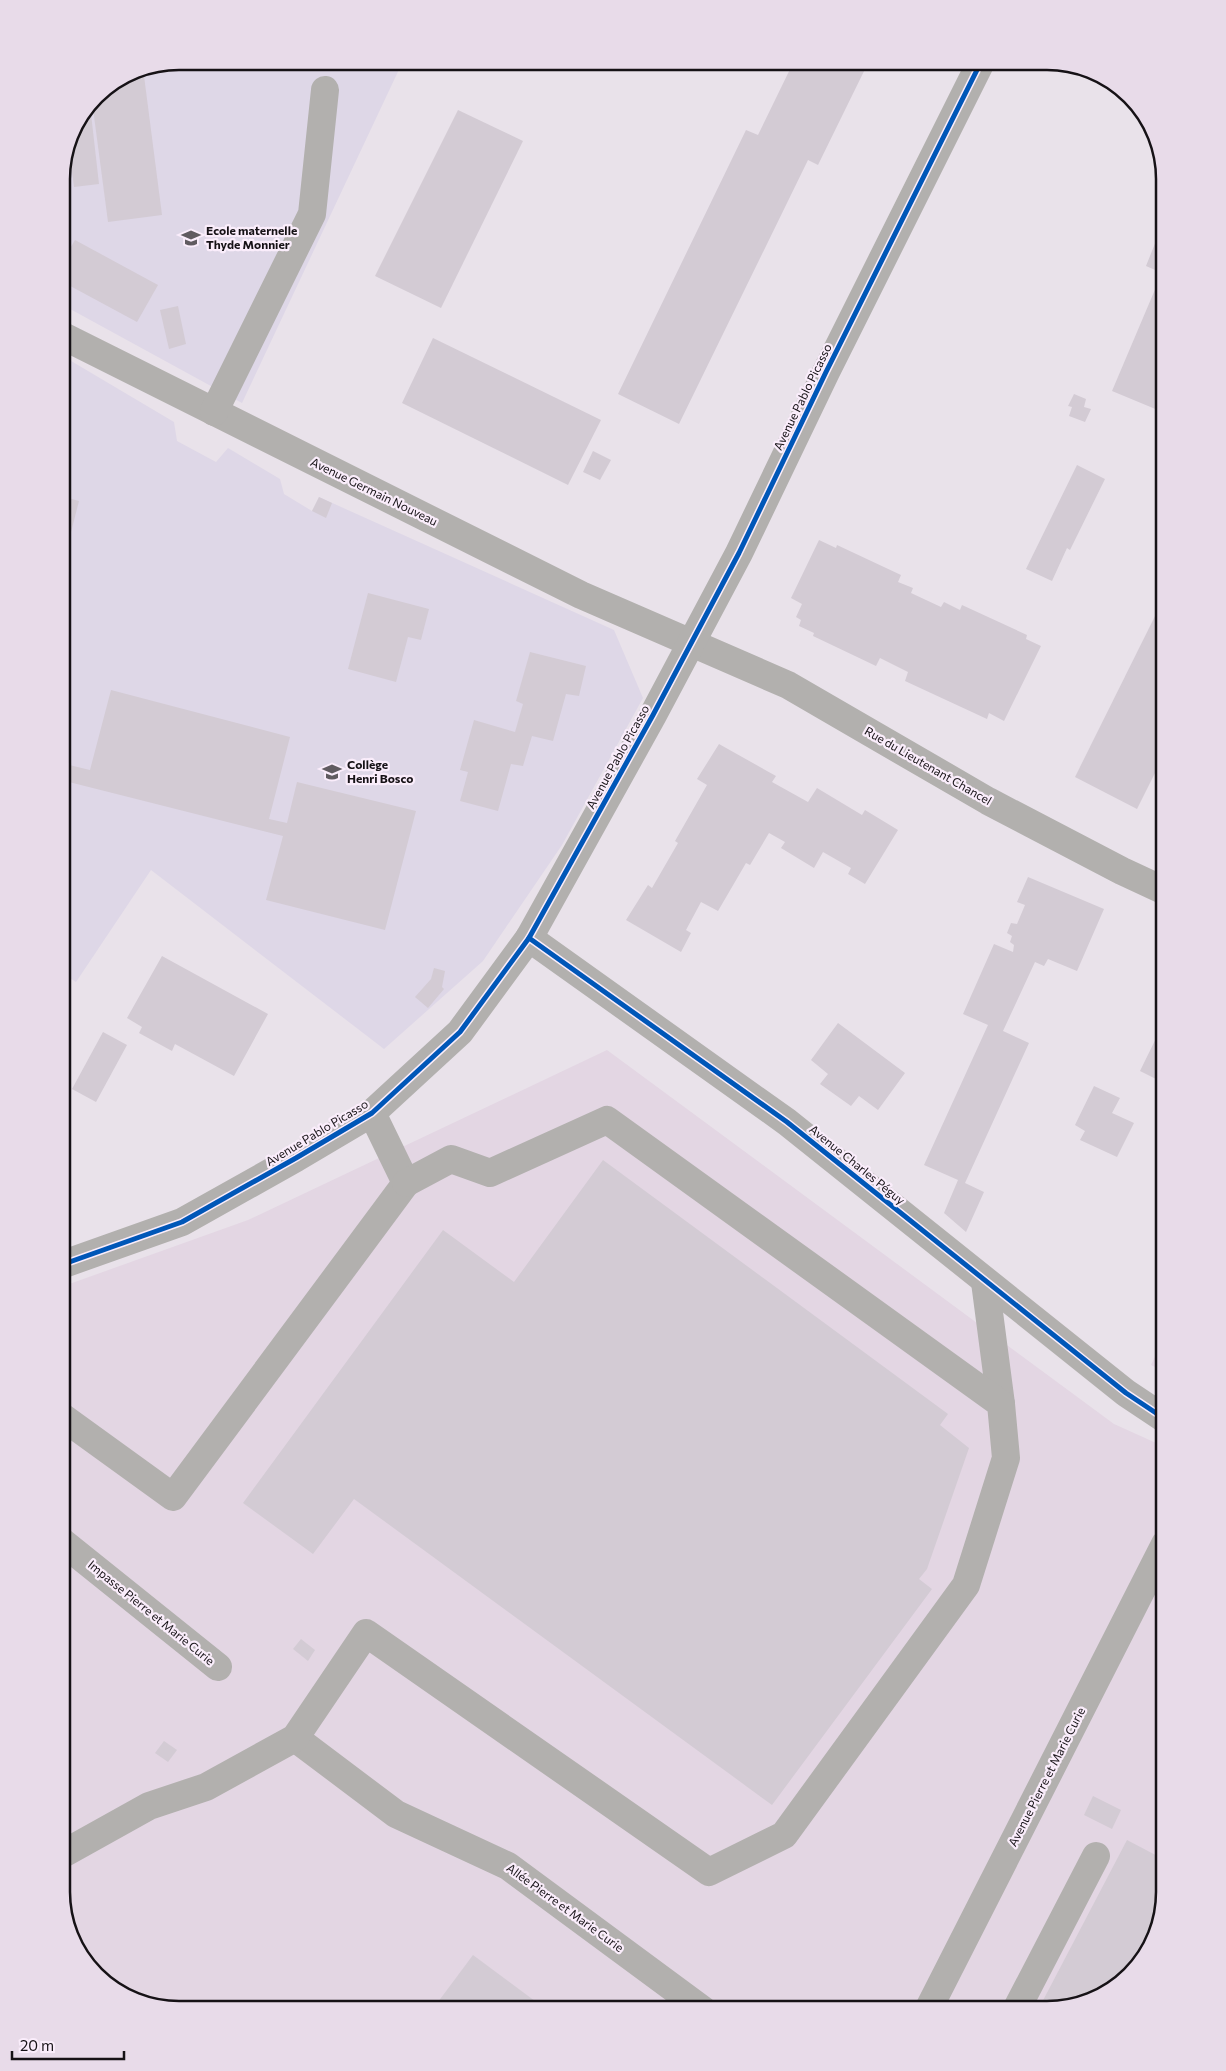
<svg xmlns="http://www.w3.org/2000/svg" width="1226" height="2071" viewBox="0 0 1226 2071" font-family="Commissioner,sans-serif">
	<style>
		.industrial { fill: #e3d6e3 }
		.education { fill: #ded7e7 }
		.building { fill: #d3cbd4 }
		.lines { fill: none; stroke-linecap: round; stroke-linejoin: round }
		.minor { stroke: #b2b0ae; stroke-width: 28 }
		.cycleway-casing { stroke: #faedfb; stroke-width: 8 }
		.cycleway { stroke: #0057b8; stroke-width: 5 }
		.labels { text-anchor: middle; stroke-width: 4.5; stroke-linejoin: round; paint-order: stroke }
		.poi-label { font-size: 12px; font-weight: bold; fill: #161216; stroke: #faedfb; text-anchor: start }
		.street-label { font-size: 12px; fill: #161216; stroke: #faedfb }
		.rim { fill: none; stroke: #161216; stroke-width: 2.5 }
	</style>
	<rect width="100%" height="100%" fill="#e9e2ea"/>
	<!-- industrial -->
	<g class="industrial">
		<polygon points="607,1050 1114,1424 1165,1447 1165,1893 1145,1957 1099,1998 1047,2010 171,2010 114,1990 73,1944 61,1892 61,1287 248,1220"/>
		<polygon points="1165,1335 1165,1372 1151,1365"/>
	</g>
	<!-- education -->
	<g class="education">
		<polygon points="179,61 403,61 242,403 61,304 61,171 70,133 96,95 134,70"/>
		<polygon points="61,355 174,422 177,441 216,462 228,448 280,479 284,494 312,511 319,497 614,630 643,698 562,845 483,961 384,1049 151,870 76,982 61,972"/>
	</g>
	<!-- building -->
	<g class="building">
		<polygon points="202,61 243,61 243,63 203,70"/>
		<polygon points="794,61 869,61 818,165 808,160 679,424 618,394 746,130 758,135"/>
		<polygon points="143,68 162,215 108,222 92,101 96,95 134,70"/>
		<polygon points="90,105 99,184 74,187 68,142 70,133"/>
		<polygon points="458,110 523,141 441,308 375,276"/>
		<polygon points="1158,236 1165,239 1165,413 1112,391 1162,273 1146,266"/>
		<polygon points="75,240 158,285 137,322 61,281 61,264"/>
		<polygon points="178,306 186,344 169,349 160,310"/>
		<polygon points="433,338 601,420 568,485 402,403"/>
		<polygon points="1074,394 1086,399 1084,407 1091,409 1085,422 1069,416 1072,407 1068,406"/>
		<polygon points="593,451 611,460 600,480 583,472"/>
		<polygon points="1077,465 1105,479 1070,550 1067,548 1052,581 1026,569"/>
		<polygon points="61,496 79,501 62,567 61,567"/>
		<polygon points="319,497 332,503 326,518 312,511"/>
		<polygon points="819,540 836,548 837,545 901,575 898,582 913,588 911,593 941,607 944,602 960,610 962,605 1027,635 1026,639 1041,646 1004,721 989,713 987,719 905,681 908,672 880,658 876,666 813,636 814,633 799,626 801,620 796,617 802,604 791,598"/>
		<polygon points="368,593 429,609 421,640 408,637 396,682 348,669"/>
		<polygon points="1165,596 1165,753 1137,809 1075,777"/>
		<polygon points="530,652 586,666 579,696 566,694 553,741 532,736 523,766 511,764 498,811 460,801 468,772 460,770 474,720 515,732 523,704 516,701"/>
		<polygon points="111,690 290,737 269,819 287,823 297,782 416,811 385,930 266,900 283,836 61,780 61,763 90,770"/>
		<polygon points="719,744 776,776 772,782 808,802 817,788 862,815 865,810 898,830 865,884 848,874 851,868 823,852 814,868 781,848 785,842 769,833 750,865 746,863 718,911 701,902 686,930 691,933 681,952 626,920 648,885 652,888 678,843 675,841 707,785 697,779"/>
		<polygon points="1028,877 1104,909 1077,971 1048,959 1044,966 1035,962 1003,1031 1029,1043 965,1183 984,1192 966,1232 944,1213 958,1180 924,1165 988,1025 963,1014 994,944 1013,952 1014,945 1010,942 1012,936 1007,933 1011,923 1017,924 1025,905 1017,902"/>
		<polygon points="162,956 268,1014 234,1076 175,1044 172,1051 139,1033 142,1027 127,1018"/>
		<polygon points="434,968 445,971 442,987 444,989 428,1008 415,997 431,979"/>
		<polygon points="1165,1020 1165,1096 1156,1092 1162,1082 1140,1071"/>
		<polygon points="838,1023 905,1073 878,1110 859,1096 851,1106 820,1084 828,1074 811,1060"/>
		<polygon points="103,1032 127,1045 96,1102 72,1089"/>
		<polygon points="1094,1086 1120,1098 1112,1113 1134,1123 1117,1157 1080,1140 1085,1131 1075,1125"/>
		<polygon points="603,1160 948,1414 940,1425 969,1448 927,1569 919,1579 932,1589 772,1805 354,1499 313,1554 243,1503 443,1230 514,1282"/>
		<polygon points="301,1639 315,1650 308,1661 293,1649"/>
		<polygon points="164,1741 177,1750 168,1762 155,1753"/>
		<polygon points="1093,1796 1121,1810 1112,1829 1084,1815"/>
		<polygon points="1127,1840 1165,1860 1165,1893 1145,1957 1099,1998 1047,2010 1038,2010"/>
		<polygon points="473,1955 547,2010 432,2010"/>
	</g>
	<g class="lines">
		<!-- minor -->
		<g class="minor">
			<polyline points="61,335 581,595 788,685 988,801 1122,871 1165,891"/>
			<polyline points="214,412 312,214 325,90"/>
			<polyline points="529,938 787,1122 1126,1393 1165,1419"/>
			<polyline points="61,1265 182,1222 296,1158 372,1113 460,1032 529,938 653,715 739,553 826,372 981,62"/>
			<polyline points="985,1282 1001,1404"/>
			<polyline points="61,1416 173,1497 406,1183 372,1113"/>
			<polyline points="61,1541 218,1667"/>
			<polyline points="295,1738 396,1814 508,1866 703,2010"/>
			<polyline points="61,1855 149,1806 206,1787 295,1738 366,1633 709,1872 784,1835 966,1585 1006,1458 1001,1404 607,1120 490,1173 451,1159 406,1183"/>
			<polyline points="928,2010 1165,1544"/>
			<polyline points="1016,2010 1096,1856"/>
		</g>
		<!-- cycleway casing -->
		<g class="cycleway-casing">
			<g id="cycleway">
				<polyline points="529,938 787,1122 1126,1393 1165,1419"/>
				<polyline points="61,1265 182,1222 296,1158 372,1113 460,1032 529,938 653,715 739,553 826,372 981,62"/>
			</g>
		</g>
		<!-- cycleway -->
		<use href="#cycleway" class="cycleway"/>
	</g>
	<!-- icons -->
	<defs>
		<g id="school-bare" transform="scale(1.5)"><path d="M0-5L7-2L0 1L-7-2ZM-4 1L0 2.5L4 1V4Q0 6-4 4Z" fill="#605b60" stroke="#faedfb" stroke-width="2.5" paint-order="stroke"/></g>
	</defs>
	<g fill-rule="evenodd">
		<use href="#school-bare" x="191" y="238"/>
		<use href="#school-bare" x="332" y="772"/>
	</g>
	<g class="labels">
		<!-- poi labels -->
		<g class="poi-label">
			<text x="206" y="235">Ecole maternelle<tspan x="206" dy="14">Thyde Monnier</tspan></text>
			<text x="347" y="769">Collège<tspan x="347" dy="14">Henri Bosco</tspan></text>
		</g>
		<!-- street labels -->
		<g class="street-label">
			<text transform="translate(803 397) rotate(-64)" y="4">Avenue Pablo Picasso</text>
			<text transform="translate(374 492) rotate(26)" y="4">Avenue Germain Nouveau</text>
			<text transform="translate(618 757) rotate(-61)" y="4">Avenue Pablo Picasso</text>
			<text transform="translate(928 766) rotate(30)" y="4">Rue du Lieutenant Chancel</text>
			<text transform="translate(317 1133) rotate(-31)" y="4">Avenue Pablo Picasso</text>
			<text transform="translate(857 1165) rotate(39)" y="4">Avenue Charles Péguy</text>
			<text transform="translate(151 1613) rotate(39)" y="4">Impasse Pierre et Marie Curie</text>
			<text transform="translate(1047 1777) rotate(-63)" y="4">Avenue Pierre et Marie Curie</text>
			<text transform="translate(565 1908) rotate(36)" y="4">Allée Pierre et Marie Curie</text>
		</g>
	</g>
	<!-- crop -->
	<path d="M0 0H1226V2071H0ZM179 70H1047A109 109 0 0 1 1156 179V1892A109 109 0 0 1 1047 2001H179A109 109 0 0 1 70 1892V179A109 109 0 0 1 179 70Z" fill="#e8dbe9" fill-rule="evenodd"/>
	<path class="rim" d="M179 70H1047A109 109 0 0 1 1156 179V1892A109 109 0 0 1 1047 2001H179A109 109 0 0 1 70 1892V179A109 109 0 0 1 179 70Z"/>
	<!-- scale -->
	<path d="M12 2051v8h112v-8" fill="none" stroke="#161216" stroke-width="2.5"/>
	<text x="20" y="2051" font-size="15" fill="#161216" stroke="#faedfb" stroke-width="4" paint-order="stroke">20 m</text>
</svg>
